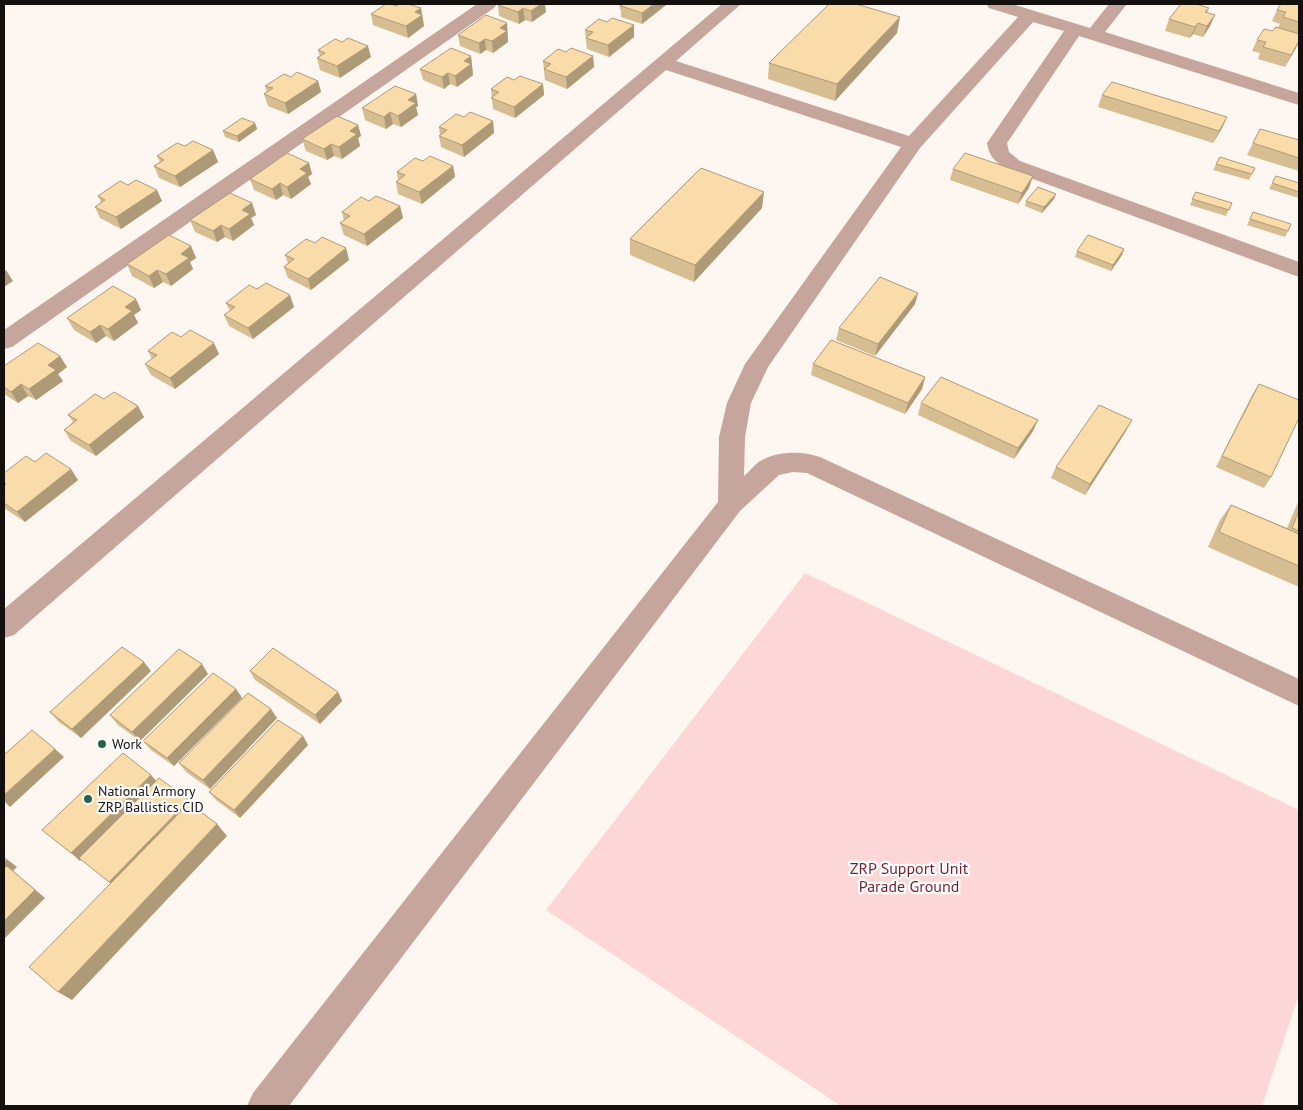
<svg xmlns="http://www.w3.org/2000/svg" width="1303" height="1110" viewBox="0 0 1303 1110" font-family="'PT Sans',sans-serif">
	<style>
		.green { fill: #fdd7d8 }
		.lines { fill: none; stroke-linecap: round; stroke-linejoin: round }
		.minor { fill: #c6a69c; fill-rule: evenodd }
		.wall { fill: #d7bd92 }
		.shaded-wall { fill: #af9a77 }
		.building { fill: #fadcaa; stroke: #af9a77 }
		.poi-dot { fill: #28624c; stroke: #fff; stroke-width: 2 }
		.labels { text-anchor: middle; stroke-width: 4.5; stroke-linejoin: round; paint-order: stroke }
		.poi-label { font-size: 14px; fill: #14100d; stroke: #fff; text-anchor: start }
		.near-park-label { font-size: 16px; fill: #761f2c; stroke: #fff }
	</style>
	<rect width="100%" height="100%" fill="#fef6f0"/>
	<!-- green -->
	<polygon class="green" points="805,573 1299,810 1299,995 1262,1106 841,1106 546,910"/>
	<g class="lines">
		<!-- minor -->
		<g class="minor">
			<polygon points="477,4 497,4 494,8 12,347 4,349 4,330"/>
			<path d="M722 4H741L676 61 909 136 1018 17 989 8 986 4H1012L1090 28 1109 4H1127L1105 32 1299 93V105L1079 36 1007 143 1009 152 1020 161 1299 262V277L1006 169C995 161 989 157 987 143L1064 31 1033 22 920 148 768 367 751 403 745 437 744 476C750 471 756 463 762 460 779 451 802 451 820 457L1299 679V706L807 473 793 472 779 475 740 511 289 1106H247L253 1093 718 502 719 437 727 403 745 364 901 147 666 70 14 635 4 638V609Z"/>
		</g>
	</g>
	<!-- wall -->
	<g class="wall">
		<polygon points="619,4 666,4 666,5 642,24 621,17 621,10 620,9"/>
		<polygon points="1299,4 1299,42 1285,67 1258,59 1260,53 1252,51 1257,40 1278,28 1280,24 1272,21 1277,10"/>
		<polygon points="498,5 546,12 532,22 525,20 519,24 499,16"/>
		<polygon points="396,6 421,8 424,26 408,38 373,25 371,14"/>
		<polygon points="1209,8 1207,13 1210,26 1203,37 1193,34 1190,38 1165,31 1169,19"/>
		<polygon points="607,22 634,25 634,37 609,57 587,49 586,41 585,30"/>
		<polygon points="507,23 508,42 493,53 486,50 480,54 460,46 458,35"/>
		<polygon points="897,33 835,101 768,79 769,63"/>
		<polygon points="318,50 371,57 340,78 320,70 317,58 320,57"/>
		<polygon points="566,52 593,56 594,67 567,89 545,80 543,61"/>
		<polygon points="471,56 473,75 457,87 450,84 444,89 423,80 420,69"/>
		<polygon points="291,77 318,81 321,92 288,114 268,106 264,94 267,92 265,86"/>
		<polygon points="514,80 543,84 544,95 515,118 493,109 491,89"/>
		<polygon points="416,94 418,106 416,107 418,115 401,127 393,124 386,129 365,120 362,108"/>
		<polygon points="1102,95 1227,117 1222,128 1213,143 1098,107"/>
		<polygon points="464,117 493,121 494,133 464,157 441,147 439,136 440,135 439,127"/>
		<polygon points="255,123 257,129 239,142 225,137 223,131"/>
		<polygon points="358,125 361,136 358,138 360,146 342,159 334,156 327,160 306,151 302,139"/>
		<polygon points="1299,140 1299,171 1247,155 1253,143"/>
		<polygon points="185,146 213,150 218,162 180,187 159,178 154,166 160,162 157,156"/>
		<polygon points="1220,157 1255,168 1249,180 1213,170"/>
		<polygon points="423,161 453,166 455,177 422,204 398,194 396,182 398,180 397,172"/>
		<polygon points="309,163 312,174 308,177 311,184 291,199 283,195 276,200 254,190 250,179"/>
		<polygon points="953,169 1029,188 1018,204 950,180"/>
		<polygon points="1276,176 1299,183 1299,198 1269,189"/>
		<polygon points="128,185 162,201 121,229 100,218 95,207 101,202 98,196"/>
		<polygon points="1196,192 1232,203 1226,216 1190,205"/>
		<polygon points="1054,199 1042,213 1025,206 1026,201"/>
		<polygon points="369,201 400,206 403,218 367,246 344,235 340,223 344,221 342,212"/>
		<polygon points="252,203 256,215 251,218 254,225 233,241 225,237 217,242 195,232 190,220"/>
		<polygon points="762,208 694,282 630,255 630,239"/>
		<polygon points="1253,212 1288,231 1285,237 1247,225"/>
		<polygon points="315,243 346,248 349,260 311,290 288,278 284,267 288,263 285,255"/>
		<polygon points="191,246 196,258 190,262 193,269 171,286 163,282 154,288 132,276 127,264"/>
		<polygon points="1124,249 1122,255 1111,271 1075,257 1077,251"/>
		<polygon points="918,293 915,304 875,356 836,340 839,328"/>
		<polygon points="226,303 294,307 253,339 229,326 224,315 230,311"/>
		<polygon points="141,310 134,315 138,323 114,341 106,336 96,343 74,330 67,318"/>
		<polygon points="181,337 219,354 175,389 151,375 145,364 152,359 148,351"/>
		<polygon points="813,364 925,377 922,389 905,414 811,375"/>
		<polygon points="4,366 67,367 58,374 63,381 36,400 28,396 18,403 4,394"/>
		<polygon points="1259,384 1271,477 1264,488 1216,467 1252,395"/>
		<polygon points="104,399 144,417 96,456 71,441 64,430 73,422 68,415"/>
		<polygon points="921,403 1038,420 1033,431 1014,459 918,415"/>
		<polygon points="1126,431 1085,495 1051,478 1056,467"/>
		<polygon points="35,462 78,480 25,522 4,508 4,473"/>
		<polygon points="1299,500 1299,587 1208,547 1220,520 1231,505 1287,528"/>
		<polygon points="151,671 81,738 59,722 50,712"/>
		<polygon points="250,671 338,692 342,701 320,724 255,680"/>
		<polygon points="208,674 140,741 118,725 110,715"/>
		<polygon points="236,689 242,698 174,766 151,750 143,741"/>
		<polygon points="277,718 210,789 186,772 179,763"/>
		<polygon points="303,736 308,745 240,818 216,800 209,792"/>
	</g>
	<!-- shaded-wall -->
	<g class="shaded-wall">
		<polygon points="539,4 545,4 546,12 532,22 531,11"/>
		<polygon points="654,4 666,4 666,5 642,24 642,13"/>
		<polygon points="421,8 424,26 408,38 406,26 415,12"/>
		<polygon points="523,8 525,20 519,24 518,12"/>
		<polygon points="1215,15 1210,26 1203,37 1207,26"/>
		<polygon points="900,17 897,33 835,101 837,84"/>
		<polygon points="507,23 508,42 493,53 492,41 500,28"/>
		<polygon points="1198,23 1193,34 1190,38 1195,27"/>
		<polygon points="634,25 634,37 609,57 608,45"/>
		<polygon points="485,39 486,50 480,54 479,43"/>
		<polygon points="1299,41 1297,46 1285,67 1291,55"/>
		<polygon points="368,46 371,57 340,78 337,66"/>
		<polygon points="471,56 473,75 457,87 455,76 464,61"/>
		<polygon points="593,56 594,67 567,89 566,77"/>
		<polygon points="448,73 450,84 444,89 442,77"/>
		<polygon points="318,81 321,92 288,114 285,103"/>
		<polygon points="543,84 544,95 515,118 514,107"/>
		<polygon points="416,94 418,106 416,107 418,115 401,127 398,116 408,100"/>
		<polygon points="390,112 393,124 386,129 384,117"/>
		<polygon points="1227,117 1222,128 1213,143 1219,131"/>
		<polygon points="493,121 494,133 464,157 462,145"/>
		<polygon points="255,123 257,129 239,142 237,136"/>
		<polygon points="358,125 361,136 358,138 360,146 342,159 339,147 350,131"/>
		<polygon points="331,144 334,156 327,160 324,149"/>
		<polygon points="213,150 218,162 180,187 175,176"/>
		<polygon points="309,163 312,174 308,177 311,184 291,199 287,187 300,169"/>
		<polygon points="453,166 455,177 422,204 419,192"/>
		<polygon points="1033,176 1029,188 1018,204 1022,193"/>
		<polygon points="280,183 283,195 276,200 272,189"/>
		<polygon points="157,190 162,201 121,229 116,217"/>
		<polygon points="764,192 762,208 694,282 695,265"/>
		<polygon points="1056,194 1054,199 1042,213 1044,207"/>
		<polygon points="252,203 256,215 251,218 254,225 233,241 229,229 242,210"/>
		<polygon points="400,206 403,218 367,246 364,234"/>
		<polygon points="221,225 225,237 217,242 213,231"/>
		<polygon points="191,246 196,258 190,262 193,269 171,286 166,274 181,254"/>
		<polygon points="346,248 349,260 311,290 308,279"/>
		<polygon points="1124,249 1122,255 1111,271 1113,265"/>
		<polygon points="6,270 13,281 4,287 4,271"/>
		<polygon points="157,270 163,282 154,288 149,276"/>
		<polygon points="918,293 915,304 875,356 878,344"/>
		<polygon points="290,295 294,307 253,339 248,328"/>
		<polygon points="136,299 141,310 134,315 138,323 114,341 108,329 125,307"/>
		<polygon points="100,325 106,336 96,343 90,332"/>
		<polygon points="214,343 219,354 175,389 170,378"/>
		<polygon points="60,356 67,367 58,374 63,381 36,400 29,389 48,365"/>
		<polygon points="925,377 922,389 905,414 908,403"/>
		<polygon points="21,384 28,396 18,403 11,392"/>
		<polygon points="138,406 144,417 96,456 89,445"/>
		<polygon points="1038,420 1033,431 1014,459 1018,448"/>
		<polygon points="1132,420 1126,431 1085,495 1090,484"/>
		<polygon points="71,469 78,480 25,522 17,512"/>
		<polygon points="144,662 151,671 81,738 72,729"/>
		<polygon points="202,664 208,674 140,741 132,732"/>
		<polygon points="236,689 242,698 174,766 167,758"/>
		<polygon points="338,692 342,701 320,724 315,715"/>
		<polygon points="271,709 277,718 210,789 203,780"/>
		<polygon points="303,736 308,745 240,818 234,810"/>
		<polygon points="55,749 64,757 10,807 4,801 4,795"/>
		<polygon points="151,775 158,783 80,861 71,853"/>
		<polygon points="189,800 196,808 117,890 109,882"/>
		<polygon points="217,824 227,836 72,1000 58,992"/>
		<polygon points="4,857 17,867 13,871 45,898 4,939"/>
	</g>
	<!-- building -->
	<g class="building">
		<polygon points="386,4 391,4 396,6 399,4 408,4 421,8 415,12 422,15 406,26 371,14"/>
		<polygon points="500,4 541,4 531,11 523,8 518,12 498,5"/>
		<polygon points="623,4 654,4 642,13 621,6"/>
		<polygon points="829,4 856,4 900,17 837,84 769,63"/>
		<polygon points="1181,4 1196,4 1209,8 1205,12 1215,15 1207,26 1198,23 1195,27 1169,19"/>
		<polygon points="1281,4 1299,4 1299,22 1283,17 1286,12 1277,10"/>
		<polygon points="486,15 507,23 500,28 507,31 492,41 485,39 479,43 458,35"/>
		<polygon points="612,18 634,25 608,45 586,38 593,32 585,30 599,19 607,22"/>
		<polygon points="1276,27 1299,34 1299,41 1291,55 1263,47 1266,42 1257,40 1264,29 1273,31"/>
		<polygon points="348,38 368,46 337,66 317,58 325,53 318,50 335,39 342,42"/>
		<polygon points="451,48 471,56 464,61 471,64 455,76 448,73 442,77 420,69"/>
		<polygon points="571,48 593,56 566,77 544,69 551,64 543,61 558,49 566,52"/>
		<polygon points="297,72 318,81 285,103 264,94 273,88 265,86 284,74 291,77"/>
		<polygon points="520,76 543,84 514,107 491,98 499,92 491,89 507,77 514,80"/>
		<polygon points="1112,82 1227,117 1219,131 1102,95"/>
		<polygon points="395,86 416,94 408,100 416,103 398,116 390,112 384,117 362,108"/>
		<polygon points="470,112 493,121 462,145 439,136 447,130 439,127 456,114 464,117"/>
		<polygon points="337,116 358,125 350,131 357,134 339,147 331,144 324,149 302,139"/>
		<polygon points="242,118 255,123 237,136 223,131"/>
		<polygon points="1260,129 1299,140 1299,158 1253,143"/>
		<polygon points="193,141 213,150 175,176 154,166 164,160 157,156 177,143 185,146"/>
		<polygon points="287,153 309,163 300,169 307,173 287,187 280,183 272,189 250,179"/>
		<polygon points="965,153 1033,176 1022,193 953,169"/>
		<polygon points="430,156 453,166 419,192 396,182 405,175 397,172 415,158 423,161"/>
		<polygon points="1220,157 1255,168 1252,174 1216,164"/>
		<polygon points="701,168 764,192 695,265 630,239"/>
		<polygon points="1276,176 1299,183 1299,192 1272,183"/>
		<polygon points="136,180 157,190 116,217 95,207 105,200 98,196 120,181 128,185"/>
		<polygon points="1038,187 1056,194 1044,207 1026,201"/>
		<polygon points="1196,192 1232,203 1229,210 1192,199"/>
		<polygon points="230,193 252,203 242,210 250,214 229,229 221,225 213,231 190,220"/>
		<polygon points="376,196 400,206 364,234 340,223 350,216 342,212 361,197 369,201"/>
		<polygon points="1253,212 1291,224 1288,231 1250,219"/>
		<polygon points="169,235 191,246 181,254 189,258 166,274 157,270 149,276 127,264"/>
		<polygon points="1088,235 1124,249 1113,265 1077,251"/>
		<polygon points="322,237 346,248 308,279 284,267 294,259 285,255 306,239 315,243"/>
		<polygon points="880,277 918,293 878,344 839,328"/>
		<polygon points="266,283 290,295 248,328 224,315 235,307 226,303 249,285 257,289"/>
		<polygon points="113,286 136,299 125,307 132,311 108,329 100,325 90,332 67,318"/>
		<polygon points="190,330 214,343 170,378 145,364 157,355 148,351 172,332 181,337"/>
		<polygon points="831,340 925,377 908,403 813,364"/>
		<polygon points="38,343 60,356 48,365 56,370 29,389 21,384 11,392 4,387 4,366"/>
		<polygon points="941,377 1038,420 1018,448 921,403"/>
		<polygon points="1259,384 1299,400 1299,418 1271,477 1222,456"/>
		<polygon points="114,392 138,406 89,445 64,430 77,420 68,415 95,394 104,399"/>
		<polygon points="1099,405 1132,420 1090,484 1056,467"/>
		<polygon points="46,453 71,469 17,512 4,503 4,486 6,484 4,483 4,473 26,456 35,462"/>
		<polygon points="1231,505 1299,534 1299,566 1219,532"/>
		<polygon points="1299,511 1299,531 1292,528"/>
		<polygon points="122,647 144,662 72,729 50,712"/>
		<polygon points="273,648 338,692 315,715 250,671"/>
		<polygon points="179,649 202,664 132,732 110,715"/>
		<polygon points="213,673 236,689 167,758 143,741"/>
		<polygon points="248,693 271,709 203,780 179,763"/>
		<polygon points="278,720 303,736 234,810 209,792"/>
		<polygon points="32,730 55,749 4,795 4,755"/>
		<polygon points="123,753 151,775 71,853 42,830"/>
		<polygon points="159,778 189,800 109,882 79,858"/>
		<polygon points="189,803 217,824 58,992 29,967"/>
		<polygon points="4,857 7,860 4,862"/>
		<polygon points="7,866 35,890 4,921 4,868"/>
	</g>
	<!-- markers -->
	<g class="poi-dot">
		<circle cx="102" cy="744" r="5"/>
		<circle cx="88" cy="799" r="5"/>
	</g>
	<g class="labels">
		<!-- poi labels -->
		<g class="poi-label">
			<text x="112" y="749">Work</text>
			<text x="98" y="796">National Armory<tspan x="98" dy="16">ZRP Ballistics CID</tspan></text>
		</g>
		<!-- near-park labels -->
		<g class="near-park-label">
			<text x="909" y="874">ZRP Support Unit<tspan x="909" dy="18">Parade Ground</tspan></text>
		</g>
	</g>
	<!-- border -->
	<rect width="1303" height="1110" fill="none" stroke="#14100d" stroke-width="10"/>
</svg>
